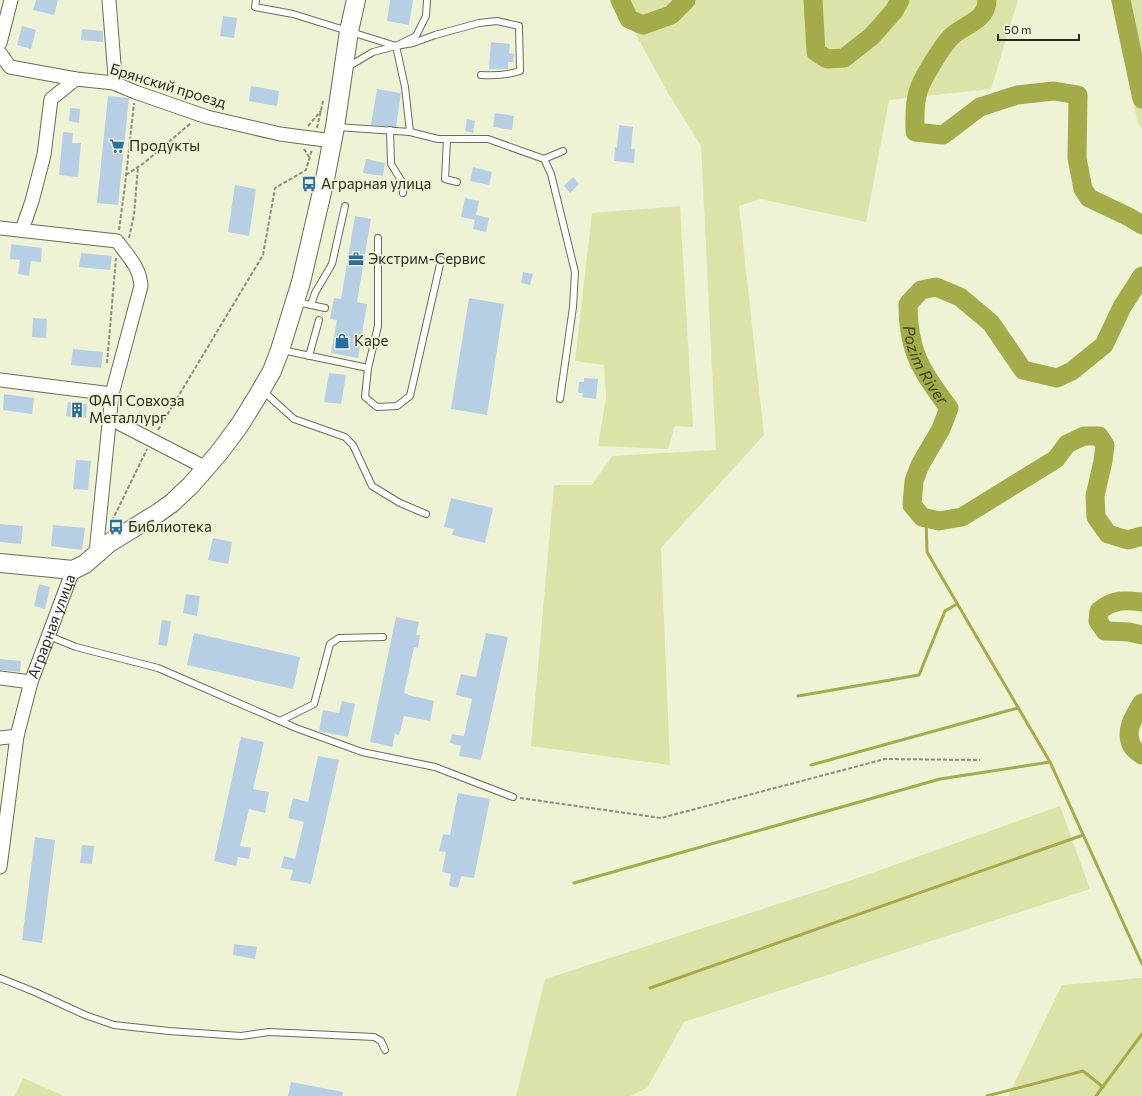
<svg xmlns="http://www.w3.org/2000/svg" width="1142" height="1096" viewBox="0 0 1142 1096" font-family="Commissioner,sans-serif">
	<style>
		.green { fill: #dce3a9 }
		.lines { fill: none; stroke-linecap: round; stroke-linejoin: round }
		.stream { stroke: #a3ac49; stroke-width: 3 }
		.river { stroke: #a3ac49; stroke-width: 19 }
		.building { fill: #b7cfe4 }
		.lane-casing { stroke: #6a6d54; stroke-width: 8 }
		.street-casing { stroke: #6a6d54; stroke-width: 15 }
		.secondary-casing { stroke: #6a6d54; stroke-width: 20 }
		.path { stroke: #8d8f7b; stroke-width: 2; stroke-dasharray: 4 2; stroke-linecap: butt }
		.lane { stroke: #fff; stroke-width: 6 }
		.street { stroke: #fff; stroke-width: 13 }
		.secondary { stroke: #fff; stroke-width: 18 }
		.labels { text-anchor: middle; stroke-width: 3.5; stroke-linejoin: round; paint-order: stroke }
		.street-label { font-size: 15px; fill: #2a2b20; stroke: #eff3d6 }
		.poi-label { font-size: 15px; fill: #2a2b20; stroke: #eff3d6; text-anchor: start }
		.water-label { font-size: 16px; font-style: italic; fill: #41451c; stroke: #eff3d6 }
	</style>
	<rect width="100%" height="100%" fill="#eff3d6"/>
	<!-- green -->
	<g class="green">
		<polygon points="617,0 1018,0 991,89 889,100 866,222 761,199 739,206 764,435 661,548 670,765 531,746 554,485 592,485 612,456 716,450 701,146 668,93"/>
		<polygon points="1111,0 1142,0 1142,129 1138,124"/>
		<polygon points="680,206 693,427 675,426 668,449 598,446 606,398 604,365 575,361 592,213"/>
		<polygon points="1060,806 1090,889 684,1022 647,1088 630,1096 516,1096 545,979 852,880"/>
		<polygon points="1142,978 1142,1096 1008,1096 1062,985"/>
		<polygon points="23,1078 64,1096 15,1096"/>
	</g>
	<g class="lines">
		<!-- stream -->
		<g class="stream">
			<polyline points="926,518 927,552 1050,762"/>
			<polyline points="798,696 919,675 945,611 957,604"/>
			<polyline points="811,765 1018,708"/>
			<polyline points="574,883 940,779 1050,762 1142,964"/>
			<polyline points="650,988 1083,835"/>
			<polyline points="987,1096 1083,1071 1103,1087"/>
			<polyline points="1096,1096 1142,1034"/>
		</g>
		<!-- river -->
		<g class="river">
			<polyline points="620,0 629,19 643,25 671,15 686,0"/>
			<polyline points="813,0 816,52 827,59 844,58 872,36 894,11 900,0"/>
			<path d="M987 0C987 22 961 25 950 38 941 48 921 80 918 92 914 104 915 119 915 132L943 135 980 107 1017 95 1054 91 1078 95 1077 158 1083 189 1089 198 1129 217 1142 225"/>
			<polyline points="1121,0 1142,99"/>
			<path id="s1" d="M1142 276 1122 307 1104 345 1072 371 1057 378 1023 370 991 323 960 297 936 287 921 290 908 304C908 351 921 371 949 408L941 429 920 465 914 481 912 505 922 517 939 521 962 517 1056 459 1067 444 1084 436H1099L1105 445 1103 461 1095 496 1096 517 1108 534 1128 540 1142 536"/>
			<path d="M1142 602C1124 600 1114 599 1099 611L1098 621 1105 631 1129 632 1142 635"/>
			<path d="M1142 703C1134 716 1124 731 1132 746 1134 750 1139 753 1142 755"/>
		</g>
	</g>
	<!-- building -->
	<g class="building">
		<polygon points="36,0 58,0 54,15 33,10"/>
		<polygon points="390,0 413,0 409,25 387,21"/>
		<polygon points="223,16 237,18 234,38 220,36"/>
		<polygon points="22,26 36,30 31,49 17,45"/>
		<polygon points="82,29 103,31 103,42 81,40"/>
		<polygon points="491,42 510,44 509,53 514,54 513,62 508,62 508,69 489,69"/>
		<polygon points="251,86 279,91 277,106 249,101"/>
		<polygon points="377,89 401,93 396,127 371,125"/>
		<polygon points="108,96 129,98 118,205 97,203"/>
		<polygon points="70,108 80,109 79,123 69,121"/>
		<polygon points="495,113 514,116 512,130 493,127"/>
		<polygon points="467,119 475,121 473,133 465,131"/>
		<polygon points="619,125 633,127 631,149 635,149 634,163 614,161 615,147 617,148"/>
		<polygon points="63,132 73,133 72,143 81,143 78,177 59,175"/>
		<polygon points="366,159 385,163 383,176 363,173"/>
		<polygon points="473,167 492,172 489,185 470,181"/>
		<polygon points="573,177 579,184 570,193 564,186"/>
		<polygon points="235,185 256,189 249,236 228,232"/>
		<polygon points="465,198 479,201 475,220 461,217"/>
		<polygon points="476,215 489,218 486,232 473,229"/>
		<polygon points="355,216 371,219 357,302 367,304 358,358 331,353 337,320 330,319 334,298 341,299"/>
		<polygon points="11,244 42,248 41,262 31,261 29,276 18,274 20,260 10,259"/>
		<polygon points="81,253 112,256 110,270 79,267"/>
		<polygon points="523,272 533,274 530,285 521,283"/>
		<polygon points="469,298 504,304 487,415 451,409"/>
		<polygon points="33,318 47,319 46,338 32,337"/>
		<polygon points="73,349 103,352 101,368 71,365"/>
		<polygon points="329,373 346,375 341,404 324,402"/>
		<polygon points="584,378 598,379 596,399 582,397 583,393 578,393 579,382 584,382"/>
		<polygon points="4,394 34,398 32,414 3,410"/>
		<polygon points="68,402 87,404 86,418 66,416"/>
		<polygon points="76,460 91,461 88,490 73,489"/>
		<polygon points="451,498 493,508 485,543 452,535 454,529 444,527"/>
		<polygon points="0,524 23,526 21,544 0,542"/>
		<polygon points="53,525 85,528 82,550 51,546"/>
		<polygon points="213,538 232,542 228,564 208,560"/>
		<polygon points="39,584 50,587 45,609 34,606"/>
		<polygon points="186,594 200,596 197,616 183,613"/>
		<polygon points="396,617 419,622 416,635 420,635 418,648 414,647 404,693 408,694 408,695 434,701 430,721 404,716 399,735 395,734 392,747 370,742"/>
		<polygon points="162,620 171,621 167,646 158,645"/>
		<polygon points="194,633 300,657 293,689 187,665"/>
		<polygon points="486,633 508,637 481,760 459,756 461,746 450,743 452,734 464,736 472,699 456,695 461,674 476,677"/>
		<polygon points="0,659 21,661 20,672 0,670"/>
		<polygon points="342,701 355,704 348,737 319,731 323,710 339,713"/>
		<polygon points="241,737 264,742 253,789 269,792 265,813 249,809 240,846 251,848 249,859 238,857 236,866 214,861"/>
		<polygon points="318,756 339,760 311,884 290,880 293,870 281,868 284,856 295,859 304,822 288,818 293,798 308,802"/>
		<polygon points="458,793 490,799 474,878 461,876 458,888 449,886 451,874 442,872 446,852 439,851 443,834 450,835"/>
		<polygon points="35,837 55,840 42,943 22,940"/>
		<polygon points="82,845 94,846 92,864 80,863"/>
		<polygon points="234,944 257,947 255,959 233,955"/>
		<polygon points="291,1082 343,1092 342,1096 288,1096"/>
	</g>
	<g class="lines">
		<!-- lane casing -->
		<g class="lane-casing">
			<g id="lane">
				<path d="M256 0 255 7 293 14 396 46 413 43 435 35 479 23 497 21 519 26 520 71C507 75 495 76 481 75"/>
				<polyline points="396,46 405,87 410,132"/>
				<polyline points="346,68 373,52 396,46 416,36 426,16 427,0"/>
				<polyline points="337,127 410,132 438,139 488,139 544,159 551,174 575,272 573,307 560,399"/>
				<polyline points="390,130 391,164 404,185 403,193"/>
				<polyline points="447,139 445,179 457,182"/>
				<polyline points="544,159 563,151"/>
				<polyline points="378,238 378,326 368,368 365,397 377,407 397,406 410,396 441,260"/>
				<polyline points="297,302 325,308"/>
				<polyline points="311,305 315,293 332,264 345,206"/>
				<polyline points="282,350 368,368"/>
				<polyline points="309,356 319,320"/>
				<polyline points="263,391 294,419 345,437 353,445 372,486 400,503 426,514"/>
				<polyline points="49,636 76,647 158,668 296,728 362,752 435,767 513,797"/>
				<polyline points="280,721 314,704 330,644 339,638 383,637"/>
				<polyline points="0,978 35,992 85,1015 114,1025 169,1031 241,1036 269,1032 374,1037 381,1041 385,1050"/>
			</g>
		</g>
		<!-- street casing -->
		<g class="street-casing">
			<g id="street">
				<polyline points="109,0 115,77 114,83"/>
				<polyline points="0,43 11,0"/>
				<polyline points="0,53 10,67 76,79 114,83 135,92 207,117 280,134 333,141"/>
				<path d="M0 228 117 241C127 255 140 267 141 286L112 394 96 553"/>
				<polyline points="22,230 32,201 44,155 51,99 76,79"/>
				<polyline points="0,380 112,394"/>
				<polyline points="109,418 206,468"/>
				<polyline points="0,678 31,682"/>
				<polyline points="0,738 17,736"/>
				<path id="s2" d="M0 867 17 736 31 682 73 570"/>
			</g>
		</g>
		<!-- secondary casing -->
		<g class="secondary-casing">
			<polyline id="secondary" points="0,563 73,570 85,564 109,543 158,513 172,503 191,485 218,454 239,426 257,397 272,371 280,350 301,282 325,179 335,127 349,31 356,0"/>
		</g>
		<!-- path -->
		<g class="path">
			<polyline points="308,126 321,111"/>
			<polyline points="317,128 323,101"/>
			<polyline points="304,149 309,157"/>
			<polyline points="126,175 144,163 191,123"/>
			<polyline points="119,230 125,185 134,103"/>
			<polyline points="129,238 134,215 138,167"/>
			<polyline points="107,363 116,258"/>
			<polyline points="158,430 263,255 275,188 306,170 312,149"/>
			<polyline points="112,521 147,449"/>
			<polyline points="520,798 661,818 885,759 980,760"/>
		</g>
		<!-- lane -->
		<use href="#lane" class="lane"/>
		<!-- street -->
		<use href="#street" class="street"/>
		<!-- secondary -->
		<use href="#secondary" class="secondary"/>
	</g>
	<!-- icons -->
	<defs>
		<g id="supermarket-bare" transform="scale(1.2)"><path d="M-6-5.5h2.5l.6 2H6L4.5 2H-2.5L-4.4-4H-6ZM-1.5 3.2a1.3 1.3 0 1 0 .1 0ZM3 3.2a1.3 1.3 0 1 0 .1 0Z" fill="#276fa3" stroke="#eff3d6" stroke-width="2.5" paint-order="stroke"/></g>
		<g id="bus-bare" transform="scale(1.2)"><path d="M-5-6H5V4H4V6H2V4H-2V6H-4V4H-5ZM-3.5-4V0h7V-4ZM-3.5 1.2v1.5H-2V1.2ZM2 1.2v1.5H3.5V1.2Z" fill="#276fa3" stroke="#eff3d6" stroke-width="2.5" paint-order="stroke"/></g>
		<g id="office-bare" transform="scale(1.2)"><path d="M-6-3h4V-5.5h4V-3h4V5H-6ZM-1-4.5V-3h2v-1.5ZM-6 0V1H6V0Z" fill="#276fa3" stroke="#eff3d6" stroke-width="2.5" paint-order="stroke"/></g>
		<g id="shop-bare" transform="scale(1.2)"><path d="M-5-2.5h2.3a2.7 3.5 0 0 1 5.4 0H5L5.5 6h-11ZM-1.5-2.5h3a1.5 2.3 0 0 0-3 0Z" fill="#276fa3" stroke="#eff3d6" stroke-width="2.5" paint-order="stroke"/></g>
		<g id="building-bare" transform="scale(1.2)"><path d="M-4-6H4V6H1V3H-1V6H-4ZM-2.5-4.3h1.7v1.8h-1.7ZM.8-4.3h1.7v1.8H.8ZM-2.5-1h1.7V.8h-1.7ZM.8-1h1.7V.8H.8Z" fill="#276fa3" stroke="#eff3d6" stroke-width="2.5" paint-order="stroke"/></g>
	</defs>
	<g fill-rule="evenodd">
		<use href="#supermarket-bare" x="117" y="146"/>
		<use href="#bus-bare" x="309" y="184"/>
		<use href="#office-bare" x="356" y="259"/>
		<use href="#shop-bare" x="342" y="341"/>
		<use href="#building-bare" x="77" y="410"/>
		<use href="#bus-bare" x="116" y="527"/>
	</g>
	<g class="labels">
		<!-- street labels -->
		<g class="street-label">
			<text transform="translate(168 86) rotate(17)" y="5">Брянский проезд</text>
			<text dy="5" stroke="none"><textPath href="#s2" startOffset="247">Аграрная улица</textPath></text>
		</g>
		<!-- poi labels -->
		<g class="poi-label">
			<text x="129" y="151">Продукты</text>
			<text x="321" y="189">Аграрная улица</text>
			<text x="368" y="264">Экстрим-Сервис</text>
			<text x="354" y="346">Каре</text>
			<text x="89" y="406">ФАП Совхоза<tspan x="89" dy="17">Металлург</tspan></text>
			<text x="128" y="532">Библиотека</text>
		</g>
		<!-- water labels -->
		<g class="water-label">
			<text dy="6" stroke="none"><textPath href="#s1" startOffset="394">Pozim River</textPath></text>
		</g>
	</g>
	<!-- scale -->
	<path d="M998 34v6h81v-6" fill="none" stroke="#2a2b20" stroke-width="2"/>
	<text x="1004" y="34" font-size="12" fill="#2a2b20" stroke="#eff3d6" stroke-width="3" paint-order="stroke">50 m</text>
</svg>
